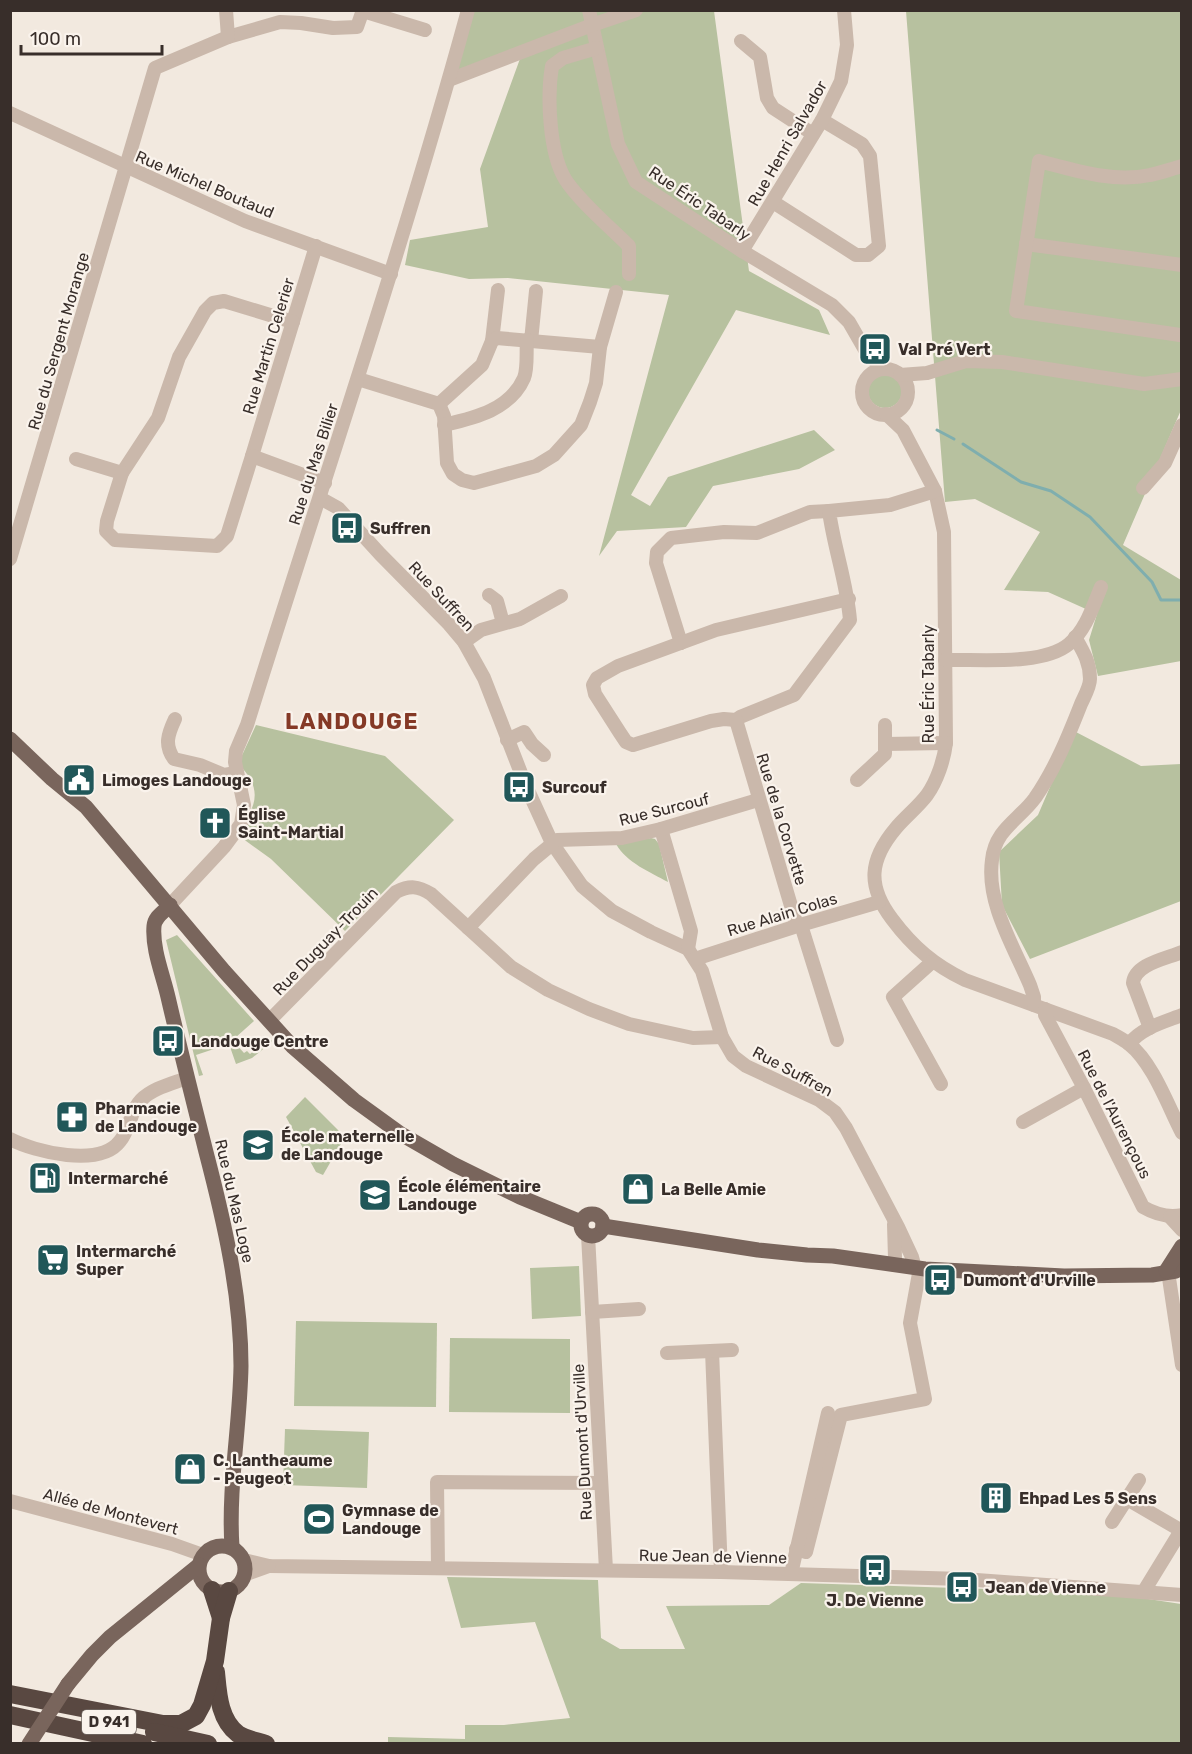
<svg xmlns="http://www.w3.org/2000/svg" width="1192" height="1754" viewBox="0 0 1192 1754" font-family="Rubik,sans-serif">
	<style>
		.green { fill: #b7c19f }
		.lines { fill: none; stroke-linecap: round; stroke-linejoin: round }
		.stream { stroke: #7faeae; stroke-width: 3 }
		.minor { stroke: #cab8ab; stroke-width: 14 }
		.major { stroke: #79655c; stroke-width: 15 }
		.highway { stroke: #594841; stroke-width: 18 }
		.major-bridge { stroke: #79655c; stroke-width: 15 }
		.labels { text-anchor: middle; stroke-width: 4.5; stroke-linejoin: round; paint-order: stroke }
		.shield { fill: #faf3ec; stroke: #726964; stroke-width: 1.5 }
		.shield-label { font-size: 15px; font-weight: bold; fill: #382e2a }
		.street-label { font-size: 16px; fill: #382e2a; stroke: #faf3ec }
		.poi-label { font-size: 16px; font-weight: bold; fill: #382e2a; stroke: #faf3ec; text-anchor: start }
		.district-label { font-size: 22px; font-weight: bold; letter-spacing: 1.5px; fill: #853926; stroke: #faf3ec }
	</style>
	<rect width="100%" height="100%" fill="#f2e9df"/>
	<!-- green -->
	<g class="green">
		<polygon points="461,11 714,11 749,271 819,310 830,335 736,310 631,495 650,506 668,477 814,430 835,450 799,469 713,486 686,527 617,531 599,556 669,295 508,278 469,279 405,265 410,240 488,227 480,169 525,45 446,76"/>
		<polygon points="906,11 1181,11 1181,410 1123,545 1181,580 1181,661 1098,676 1089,640 1097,614 1048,592 1004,590 1040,532 975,499 945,502"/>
		<circle cx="885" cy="391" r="17"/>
		<path d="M256 725 385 756 454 820 345 931 271 859 235 833C257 809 264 788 238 764Z"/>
		<polygon points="1074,731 1141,766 1181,764 1181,901 1030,959 1002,905 999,852 1038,815"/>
		<path d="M651 838 655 839 659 844 668 882C650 872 627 863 616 844Z"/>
		<polygon points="177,935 254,1021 235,1038 237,1041 235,1043 244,1053 247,1051 250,1054 268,1038 273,1041 252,1058 236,1064 229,1044 196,1055 203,1075 199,1076 166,940"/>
		<polygon points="305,1097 345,1137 323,1175 316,1172 286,1117"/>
		<polygon points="579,1266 581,1316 532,1319 530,1268"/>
		<polygon points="296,1321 437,1323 436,1407 294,1406"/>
		<polygon points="450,1338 570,1339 570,1413 449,1412"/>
		<polygon points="285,1429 369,1432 367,1488 283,1485"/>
		<polygon points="447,1577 598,1580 601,1638 620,1649 685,1649 666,1606 769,1605 801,1583 1109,1593 1181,1604 1181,1743 388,1744 388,1737 465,1739 465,1725 504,1725 570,1718 535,1622 461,1628"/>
	</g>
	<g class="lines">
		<!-- stream -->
		<g class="stream">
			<polyline points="937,430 954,439"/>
			<polyline points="963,444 1021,482 1051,491 1090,517 1152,582 1161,600 1182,600"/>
		</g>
		<!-- minor -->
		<g class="minor">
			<polyline points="589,10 618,144 636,182 742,251 832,305 849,322 868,355 885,369"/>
			<polyline points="363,11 425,30"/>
			<polyline points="228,37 280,22 301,23 333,28 357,27 363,10"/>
			<polyline points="741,41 760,57 767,98 773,108 813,134"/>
			<path d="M597 48 563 58 552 66C547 96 549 152 565 179 578 200 611 228 629 246V274"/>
			<polyline points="449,80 592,25 636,10"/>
			<polyline points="10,113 245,221 391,274"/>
			<polyline points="773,202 856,255 868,255 879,246 870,156 862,144 822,120"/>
			<polyline points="1026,244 1182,265"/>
			<polyline points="742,251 822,120 841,81 847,45 844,10"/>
			<path d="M1180 335 1016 311 1039 161C1074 170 1113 183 1150 175 1161 173 1171 169 1182 166"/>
			<polyline points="492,341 498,290"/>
			<polyline points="531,341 536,291"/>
			<circle cx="885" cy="392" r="23"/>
			<polyline points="900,375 927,373 966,361 1002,362 1144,384 1182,379"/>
			<polyline points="358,379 439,404 444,416 447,463 453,474 462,480 474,483 536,466 554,455 581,425 590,402 596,383 600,347 616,292"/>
			<polyline points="439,404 482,365 492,341 497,338 600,347"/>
			<path d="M886 414 903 430 935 491 944 532 946 743C944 760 937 781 927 795 918 807 905 817 896 828 869 860 867 886 892 919 913 947 934 965 965 980L1113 1034C1118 1037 1124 1040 1129 1044 1153 1063 1168 1106 1182 1133"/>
			<path d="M444 425C474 418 510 410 524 378 528 368 526 352 527 340"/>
			<polyline points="252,456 316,246"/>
			<polyline points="76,459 122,473 158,418 179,357 205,311 213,303 224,301 293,322"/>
			<polyline points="122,473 107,521 106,531 115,540 217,546 227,536 252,456 325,483"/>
			<polyline points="1143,488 1165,463 1182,425"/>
			<polyline points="320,498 338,508 380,554 448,623 464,642 484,678 526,786 552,843 582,886 612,911 651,932 688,949 702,971 722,1037 733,1056 746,1066 819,1100 835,1112 846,1128 898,1227 912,1257 915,1268"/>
			<polyline points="10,559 155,68 228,37 226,10"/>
			<polyline points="489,595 497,601 503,623"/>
			<polyline points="464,642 481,630 520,619 561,596"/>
			<polyline points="681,643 656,563 657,552 671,538 724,532 757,533 810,512 829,511"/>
			<path d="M945 660C978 659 1043 666 1069 644 1086 630 1093 606 1101 587"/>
			<path d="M175 719C168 734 164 745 174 759L200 765 224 775 236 773"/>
			<polyline points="736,720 724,719 711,721 633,745 626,742 620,733 595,694 593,685 597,678 618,666 716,630 849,599"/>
			<path d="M736 720 740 717 794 695 850 620C847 583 834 548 829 511L890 505 935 491"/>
			<polyline points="736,720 797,926"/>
			<polyline points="507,740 524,732 532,744 544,755"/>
			<polyline points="885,744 946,743"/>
			<polyline points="857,780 885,754 885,725"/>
			<polyline points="661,829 691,931 688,949"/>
			<path d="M170 905 224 847 241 824 244 805 235 762 236 751 247 725C321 487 402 251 468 10"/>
			<polyline points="801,925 837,1040"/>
			<polyline points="468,928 534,859 557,840 622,838 661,829 758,800"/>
			<polyline points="695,959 797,926 879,902"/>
			<polyline points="932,962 893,997 941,1084"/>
			<path d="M1034 1005V997L1030 985C1014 947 986 903 992 860 995 829 1019 820 1035 798 1055 769 1068 737 1081 704 1084 697 1090 687 1090 679 1090 662 1083 651 1075 637"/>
			<path d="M1045 1009V1015L1084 1088 1143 1207C1155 1214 1167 1218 1182 1215"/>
			<path d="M269 1021 396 892C410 885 418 886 431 894L511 967 548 990 589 1009 629 1024 693 1038 722 1037"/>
			<path d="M1150 1028 1133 983C1135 964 1165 959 1182 952"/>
			<path d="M1129 1044C1141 1028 1164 1022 1182 1015"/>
			<polyline points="1023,1122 1084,1088"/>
			<path d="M10 1139C35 1152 100 1168 120 1141 130 1129 130 1111 141 1100 153 1088 171 1084 187 1078"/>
			<polyline points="1170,1217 1182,1230"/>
			<polyline points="588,1235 606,1570"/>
			<polyline points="894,1265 895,1258 894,1224"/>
			<polyline points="1166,1271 1169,1278 1182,1365"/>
			<polyline points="592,1312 639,1309"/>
			<polyline points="712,1351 721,1572"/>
			<polyline points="667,1353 732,1350"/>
			<polyline points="1127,1499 1182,1531"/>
			<polyline points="10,1501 172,1544 203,1555"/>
			<polyline points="1112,1522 1139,1480"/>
			<polyline points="796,1549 806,1552 841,1415 925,1399 910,1323 920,1268"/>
			<polyline points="244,1560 269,1566 721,1572 963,1579 1182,1595"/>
			<polyline points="438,1568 437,1482 600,1483"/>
			<polyline points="791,1574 828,1413"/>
			<polyline points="244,1575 269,1566"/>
			<polyline points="1144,1591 1182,1529"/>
		</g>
		<!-- major -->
		<g class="major">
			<polyline points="10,739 52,779 86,807 224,971 292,1046 354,1100 401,1134 453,1164 520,1197 581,1222"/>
			<path d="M170 905C164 912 155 916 154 926 152 949 163 975 168 997 180 1049 193 1100 206 1152 224 1221 241 1294 241 1366 240 1427 228 1487 232 1547"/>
			<circle cx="592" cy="1225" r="11"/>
			<polyline points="603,1226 758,1250 807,1255 833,1256 925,1269 1064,1276 1152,1275 1176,1271 1182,1266"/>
			<polyline points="1166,1271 1182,1246"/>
			<circle cx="222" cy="1569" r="23"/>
			<polyline points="68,1684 92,1655 110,1637 199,1565"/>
		</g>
		<!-- highway -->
		<g class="highway">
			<polyline points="212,1590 221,1618"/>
			<path d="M216 1672C218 1693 219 1720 238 1734 245 1739 257 1741 266 1744"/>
			<polyline points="10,1694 163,1724 181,1724 196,1716 202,1705 215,1661 221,1618 229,1591"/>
			<polyline points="10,1715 143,1744"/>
			<polyline points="154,1732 208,1744"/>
		</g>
		<!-- major-bridge -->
		<polyline class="major-bridge" points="29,1744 68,1684"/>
	</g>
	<!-- icons -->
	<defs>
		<g id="bus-square" transform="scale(1.725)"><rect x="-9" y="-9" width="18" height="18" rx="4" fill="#215759" stroke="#faf3ec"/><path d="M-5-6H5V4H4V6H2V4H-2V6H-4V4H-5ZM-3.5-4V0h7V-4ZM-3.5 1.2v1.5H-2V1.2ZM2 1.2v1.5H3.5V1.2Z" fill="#fff"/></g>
		<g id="civic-square" transform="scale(1.725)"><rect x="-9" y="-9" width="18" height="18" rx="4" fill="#215759" stroke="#faf3ec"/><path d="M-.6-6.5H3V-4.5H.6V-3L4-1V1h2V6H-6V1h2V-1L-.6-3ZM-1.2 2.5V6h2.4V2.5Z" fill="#fff"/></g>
		<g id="church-square" transform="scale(1.725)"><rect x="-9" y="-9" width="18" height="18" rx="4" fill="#215759" stroke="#faf3ec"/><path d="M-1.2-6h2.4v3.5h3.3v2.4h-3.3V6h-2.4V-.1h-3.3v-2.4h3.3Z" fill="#fff"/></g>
		<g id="pharmacy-square" transform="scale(1.725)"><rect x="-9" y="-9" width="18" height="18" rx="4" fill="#215759" stroke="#faf3ec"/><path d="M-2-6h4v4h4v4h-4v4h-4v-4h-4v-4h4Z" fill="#fff"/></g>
		<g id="school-square" transform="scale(1.725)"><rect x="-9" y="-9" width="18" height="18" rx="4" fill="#215759" stroke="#faf3ec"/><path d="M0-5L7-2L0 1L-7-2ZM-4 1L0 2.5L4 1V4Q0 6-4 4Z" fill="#fff"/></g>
		<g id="fuel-square" transform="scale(1.725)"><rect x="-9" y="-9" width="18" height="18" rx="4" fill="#215759" stroke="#faf3ec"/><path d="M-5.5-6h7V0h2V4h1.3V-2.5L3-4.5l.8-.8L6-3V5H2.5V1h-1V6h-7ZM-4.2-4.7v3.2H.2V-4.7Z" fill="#fff"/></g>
		<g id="shop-square" transform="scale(1.725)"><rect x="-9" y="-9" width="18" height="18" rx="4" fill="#215759" stroke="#faf3ec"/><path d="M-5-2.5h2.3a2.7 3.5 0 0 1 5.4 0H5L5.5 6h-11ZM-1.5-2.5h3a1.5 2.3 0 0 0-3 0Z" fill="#fff"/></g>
		<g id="supermarket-square" transform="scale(1.725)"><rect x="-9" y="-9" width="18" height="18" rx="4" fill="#215759" stroke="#faf3ec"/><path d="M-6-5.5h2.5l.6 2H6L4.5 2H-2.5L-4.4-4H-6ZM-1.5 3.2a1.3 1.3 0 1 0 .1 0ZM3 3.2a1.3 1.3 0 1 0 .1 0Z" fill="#fff"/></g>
		<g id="building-square" transform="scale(1.725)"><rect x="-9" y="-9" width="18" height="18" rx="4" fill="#215759" stroke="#faf3ec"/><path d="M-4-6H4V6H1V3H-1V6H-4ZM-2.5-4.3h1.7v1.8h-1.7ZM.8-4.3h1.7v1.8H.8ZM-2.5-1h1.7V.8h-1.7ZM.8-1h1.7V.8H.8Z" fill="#fff"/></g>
		<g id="stadium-square" transform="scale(1.725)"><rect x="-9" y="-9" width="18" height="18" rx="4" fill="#215759" stroke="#faf3ec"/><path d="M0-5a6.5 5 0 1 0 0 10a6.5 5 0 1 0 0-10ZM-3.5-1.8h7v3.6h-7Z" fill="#fff"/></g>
	</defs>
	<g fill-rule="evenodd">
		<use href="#bus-square" x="875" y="349"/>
		<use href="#bus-square" x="347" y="528"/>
		<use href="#civic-square" x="79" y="780"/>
		<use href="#bus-square" x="519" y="787"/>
		<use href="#church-square" x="215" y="823"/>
		<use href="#bus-square" x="168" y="1041"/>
		<use href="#pharmacy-square" x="72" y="1117"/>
		<use href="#school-square" x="258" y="1145"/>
		<use href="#fuel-square" x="45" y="1178"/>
		<use href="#shop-square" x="638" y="1189"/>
		<use href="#school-square" x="375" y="1195"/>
		<use href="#supermarket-square" x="53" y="1260"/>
		<use href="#bus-square" x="940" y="1280"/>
		<use href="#shop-square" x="190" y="1469"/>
		<use href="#building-square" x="996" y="1498"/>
		<use href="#stadium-square" x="319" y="1519"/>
		<use href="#bus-square" x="875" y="1570"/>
		<use href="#bus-square" x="962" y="1587"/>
	</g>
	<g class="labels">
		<!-- shield labels -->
		<rect class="shield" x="82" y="1710" width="54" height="24" rx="4.5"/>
		<g class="shield-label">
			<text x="109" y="1727">D 941</text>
		</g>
		<!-- street labels -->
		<g class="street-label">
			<text transform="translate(787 143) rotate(-60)" y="6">Rue Henri Salvador</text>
			<text transform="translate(205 184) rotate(23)" y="6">Rue Michel Boutaud</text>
			<text transform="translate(700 203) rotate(34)" y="6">Rue Éric Tabarly</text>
			<text transform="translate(58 341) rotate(-74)" y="6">Rue du Sergent Morange</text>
			<text transform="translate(268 346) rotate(-73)" y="6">Rue Martin Celerier</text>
			<text transform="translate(313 464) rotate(-72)" y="6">Rue du Mas Bilier</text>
			<text transform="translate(442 596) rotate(47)" y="6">Rue Suffren</text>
			<text transform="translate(928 684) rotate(-90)" y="6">Rue Éric Tabarly</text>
			<text transform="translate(664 809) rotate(-14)" y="6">Rue Surcouf</text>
			<text transform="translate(782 819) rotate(73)" y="6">Rue de la Corvette</text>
			<text transform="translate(782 914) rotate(-17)" y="6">Rue Alain Colas</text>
			<text transform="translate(325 941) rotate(-46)" y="6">Rue Duguay-Trouin</text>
			<text transform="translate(793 1071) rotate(28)" y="6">Rue Suffren</text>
			<text transform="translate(1115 1114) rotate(63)" y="6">Rue de l'Aurençous</text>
			<text transform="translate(235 1201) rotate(77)" y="6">Rue du Mas Loge</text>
			<text transform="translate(582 1442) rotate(-93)" y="6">Rue Dumont d'Urville</text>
			<text transform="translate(111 1511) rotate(15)" y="6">Allée de Montevert</text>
			<text transform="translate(713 1556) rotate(1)" y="6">Rue Jean de Vienne</text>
		</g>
		<!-- poi labels -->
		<g class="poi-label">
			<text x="898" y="355">Val Pré Vert</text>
			<text x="370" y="534">Suffren</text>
			<text x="102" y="786">Limoges Landouge</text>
			<text x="542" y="793">Surcouf</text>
			<text x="238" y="820">Église<tspan x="238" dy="18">Saint-Martial</tspan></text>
			<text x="191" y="1047">Landouge Centre</text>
			<text x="95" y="1114">Pharmacie<tspan x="95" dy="18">de Landouge</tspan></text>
			<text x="281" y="1142">École maternelle<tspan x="281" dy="18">de Landouge</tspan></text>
			<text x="68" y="1184">Intermarché</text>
			<text x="398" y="1192">École élémentaire<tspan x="398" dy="18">Landouge</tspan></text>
			<text x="661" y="1195">La Belle Amie</text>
			<text x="76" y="1257">Intermarché<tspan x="76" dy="18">Super</tspan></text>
			<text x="963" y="1286">Dumont d'Urville</text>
			<text x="213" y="1466">C. Lantheaume<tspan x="213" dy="18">- Peugeot</tspan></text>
			<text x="1019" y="1504">Ehpad Les 5 Sens</text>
			<text x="342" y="1516">Gymnase de<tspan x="342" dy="18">Landouge</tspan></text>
			<text x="985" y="1593">Jean de Vienne</text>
			<text x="875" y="1606" text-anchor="middle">J. De Vienne</text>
		</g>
		<!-- district labels -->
		<g class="district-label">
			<text x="352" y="729">LANDOUGE</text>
		</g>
	</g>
	<!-- border -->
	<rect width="1192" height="1754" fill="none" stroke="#382e2a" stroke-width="24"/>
	<!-- scale -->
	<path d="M21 45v9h141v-9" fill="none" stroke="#382e2a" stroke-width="3"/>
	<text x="30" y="45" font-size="18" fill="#382e2a" stroke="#faf3ec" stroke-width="4.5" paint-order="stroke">100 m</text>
</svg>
